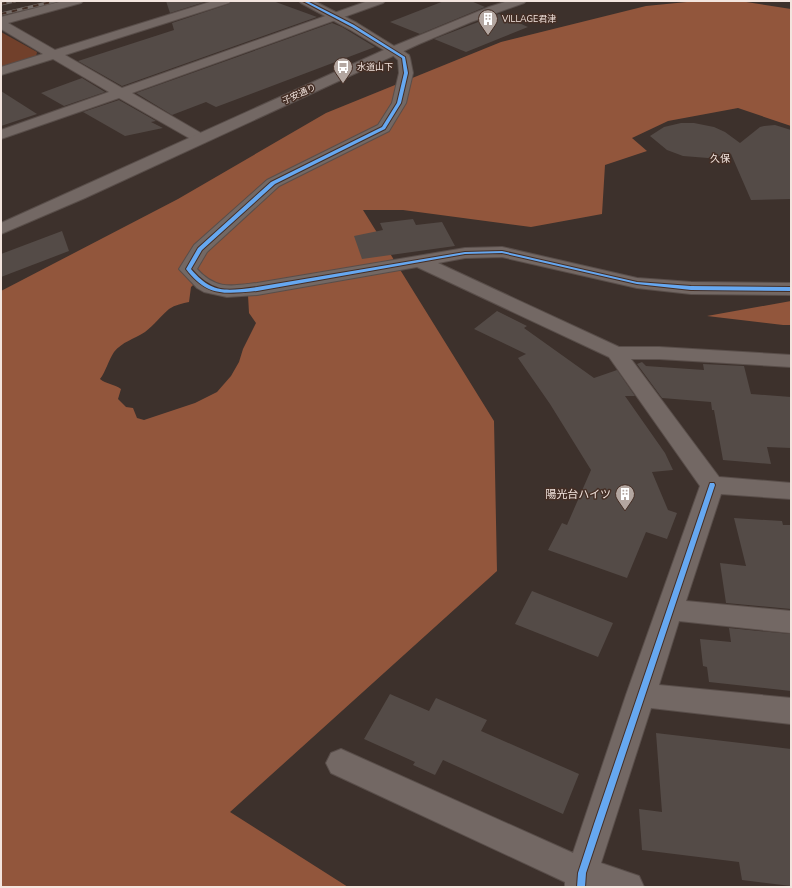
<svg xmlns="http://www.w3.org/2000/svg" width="792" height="888" viewBox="0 0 792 888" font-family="'Nunito Sans','Noto Sans JP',sans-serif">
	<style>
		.green { fill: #71402b }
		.forest { fill: #92563c; fill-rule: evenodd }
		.building { fill: #544b47 }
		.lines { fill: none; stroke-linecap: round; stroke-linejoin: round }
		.street-casing { stroke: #594e4a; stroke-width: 2 }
		.secondary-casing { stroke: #594e4a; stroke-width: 2 }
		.street { fill: #736864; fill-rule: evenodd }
		.secondary { fill: #736864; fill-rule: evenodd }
		.rail-casing { stroke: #756c68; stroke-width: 3 }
		.rail { stroke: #442e25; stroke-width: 2; stroke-dasharray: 5.5; stroke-linecap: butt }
		.cycleway-casing { stroke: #442e25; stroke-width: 2 }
		.cycleway { fill: #66a8f1; fill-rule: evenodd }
		.labels { text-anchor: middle; stroke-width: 3; stroke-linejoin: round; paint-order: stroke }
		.far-poi-label { font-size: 9px; fill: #f3e5df; stroke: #442e25; text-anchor: start }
		.far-street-label { font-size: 9px; fill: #f3e5df; stroke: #442e25 }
		.far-neighbourhood-label { font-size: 10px; fill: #f3e5df; stroke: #442e25 }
		.poi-label { font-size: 11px; fill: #f3e5df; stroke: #442e25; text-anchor: end }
	</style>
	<rect width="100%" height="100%" fill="#3d312c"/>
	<!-- green -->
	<polygon class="green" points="1,32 37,52 36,57 1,69"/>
	<!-- forest -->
	<g class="forest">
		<path d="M697 1H740L791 9V126L738 108 668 121 632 138 647 151 605 165 602 214 531 227 403 210H363L494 421 497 571 230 812 348 887H1V291L178 199 326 113 501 42 646 6ZM203 276 215 285 248 295 249 313 256 323 243 349 239 362 231 376 217 392 195 403 144 420 137 418 133 408 126 407 118 399 121 389C114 384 106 384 100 379 106 371 108 361 114 352 122 342 134 339 145 332 153 326 162 315 169 309 175 305 183 303 189 302L191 287Z"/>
		<polygon points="791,301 791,325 783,325 707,316"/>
	</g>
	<!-- building -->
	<g class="building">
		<polygon points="166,1 208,1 170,13"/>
		<polygon points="232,1 273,1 317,17 122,86 78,61 174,30 172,23 229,4"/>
		<polygon points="444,1 471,1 485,7 420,34 390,22"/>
		<polygon points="499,14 528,27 466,52 434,39"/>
		<polygon points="332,23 342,27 375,47 216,107 206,102 172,115 136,93"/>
		<polygon points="82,78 105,92 64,106 41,93"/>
		<polygon points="1,91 37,114 1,126"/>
		<polygon points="119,100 156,121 151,122 163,128 125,136 83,112"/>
		<polygon points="681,123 694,123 714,127 725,132 740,143 760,127 764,126 775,125 791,130 791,199 751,200 731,154 708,158 683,156 667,150 650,136 664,127"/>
		<polygon points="413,219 416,225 442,222 455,246 362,259 354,236 383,230 380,223"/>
		<polygon points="62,231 69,251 1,277 1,254"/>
		<polygon points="497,311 527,326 524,328 594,378 617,370 635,396 625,396 665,453 673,470 652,472 668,510 677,513 667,539 646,532 627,578 548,550 562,523 567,525 591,470 550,404 518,358 526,354 474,329"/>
		<polygon points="642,362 646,366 704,370 703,364 744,366 751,394 791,397 791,448 767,447 771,464 723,460 714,410 712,410 711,402 662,398 637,364"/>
		<polygon points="734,518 782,521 783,525 791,525 791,609 726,603 720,563 746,566"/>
		<polygon points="532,591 613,623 598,657 515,624"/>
		<polygon points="729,628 791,634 791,691 709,682 707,667 703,666 700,639 731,642"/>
		<polygon points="390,694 429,711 436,698 487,720 481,731 579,774 563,814 443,760 435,775 413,765 415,762 364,739"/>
		<polygon points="656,733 791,749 791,886 742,880 739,862 642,850 639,809 662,812"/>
	</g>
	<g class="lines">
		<!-- street casing -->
		<g class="street-casing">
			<g id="street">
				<polygon points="63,1 83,1 81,3 8,23 55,50 213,1 231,1 229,3 65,55 122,88 368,1 385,1 383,3 132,93 206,136 208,139 206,142 201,143 196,142 119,98 1,139 1,130 109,92 53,59 1,75 1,67 43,54 1,29 1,17"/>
				<path d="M394 47 399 48 409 55 410 58 413 73 406 103 389 131 279 186 207 252 197 269C216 290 231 286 257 283L465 248 502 247 637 278 691 282 791 283V295L691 294 637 288 502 257 465 258 438 263 619 347H659L791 355V367L659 359H631L719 477 791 483V499L721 494 686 601 791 611V633L679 621 659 685 791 698V724L651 708 601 863 639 876 644 887H565V882L331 773 326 763 331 753 341 749 573 853 626 695 700 486 609 357 417 267 257 295 227 297 204 292 197 288 179 269 194 245 267 180 378 125 392 103 399 73 398 60 388 51 389 48Z"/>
			</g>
		</g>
		<!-- secondary casing -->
		<g class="secondary-casing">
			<polygon id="secondary" points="299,1 314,1 357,23 394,46 489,7 508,1 526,1 524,3 471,22 419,44 85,198 1,234 1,223 384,50 349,29 301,3"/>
		</g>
		<!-- street -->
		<use href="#street" class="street"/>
		<!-- secondary -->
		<use href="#secondary" class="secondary"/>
		<!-- rail casing -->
		<g class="rail-casing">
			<g id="rail">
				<polyline points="1,4 15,1"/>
				<polyline points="1,14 55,1"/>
			</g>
		</g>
		<!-- rail -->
		<use href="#rail" class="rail"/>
		<!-- cycleway casing -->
		<g class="cycleway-casing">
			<g id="cycleway">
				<path d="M303 1H307L354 25 405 57 408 73 401 103 385 129 275 184 202 250 191 269C212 294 226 291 257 287L465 252 502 251 637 282 691 286 791 287V291L691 290 637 284 502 253 465 254 257 291C225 294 207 297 186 269L198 248 271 182 382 127 397 103 404 73 402 58 352 27Z"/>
				<polygon points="710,483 714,483 715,485 586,873 585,887 577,887 578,873 594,824"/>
			</g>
		</g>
		<!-- cycleway -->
		<use href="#cycleway" class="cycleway"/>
	</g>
	<!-- icons -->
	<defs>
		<g id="building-pin" transform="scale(1)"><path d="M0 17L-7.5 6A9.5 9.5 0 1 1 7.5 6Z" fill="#b3a6a0" stroke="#442e25"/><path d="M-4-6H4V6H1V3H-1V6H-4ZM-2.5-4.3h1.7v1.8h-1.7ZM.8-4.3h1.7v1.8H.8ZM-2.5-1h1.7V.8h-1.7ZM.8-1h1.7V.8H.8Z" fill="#fff"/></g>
		<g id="bus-pin" transform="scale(1)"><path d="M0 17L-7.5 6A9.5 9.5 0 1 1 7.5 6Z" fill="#b3a6a0" stroke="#442e25"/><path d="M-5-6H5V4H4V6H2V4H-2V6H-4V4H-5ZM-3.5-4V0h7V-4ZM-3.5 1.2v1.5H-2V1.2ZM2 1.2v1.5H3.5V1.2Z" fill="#fff"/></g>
	</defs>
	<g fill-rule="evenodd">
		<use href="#building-pin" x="488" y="19"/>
		<use href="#bus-pin" x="343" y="67"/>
		<use href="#building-pin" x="625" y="494"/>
	</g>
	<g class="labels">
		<!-- far-poi labels -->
		<g class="far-poi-label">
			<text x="502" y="22">VILLAGE君津</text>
			<text x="357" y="70">水道山下</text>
		</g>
		<!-- far-street labels -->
		<g class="far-street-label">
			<text transform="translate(299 94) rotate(-25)" y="3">子安通り</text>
		</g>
		<!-- far-neighbourhood labels -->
		<g class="far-neighbourhood-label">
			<text x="720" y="162">久保</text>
		</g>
		<!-- poi labels -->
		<g class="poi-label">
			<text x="611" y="498">陽光台ハイツ</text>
		</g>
	</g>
	<!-- border -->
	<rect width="792" height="888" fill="none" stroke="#f3e5df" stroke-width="4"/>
</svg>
